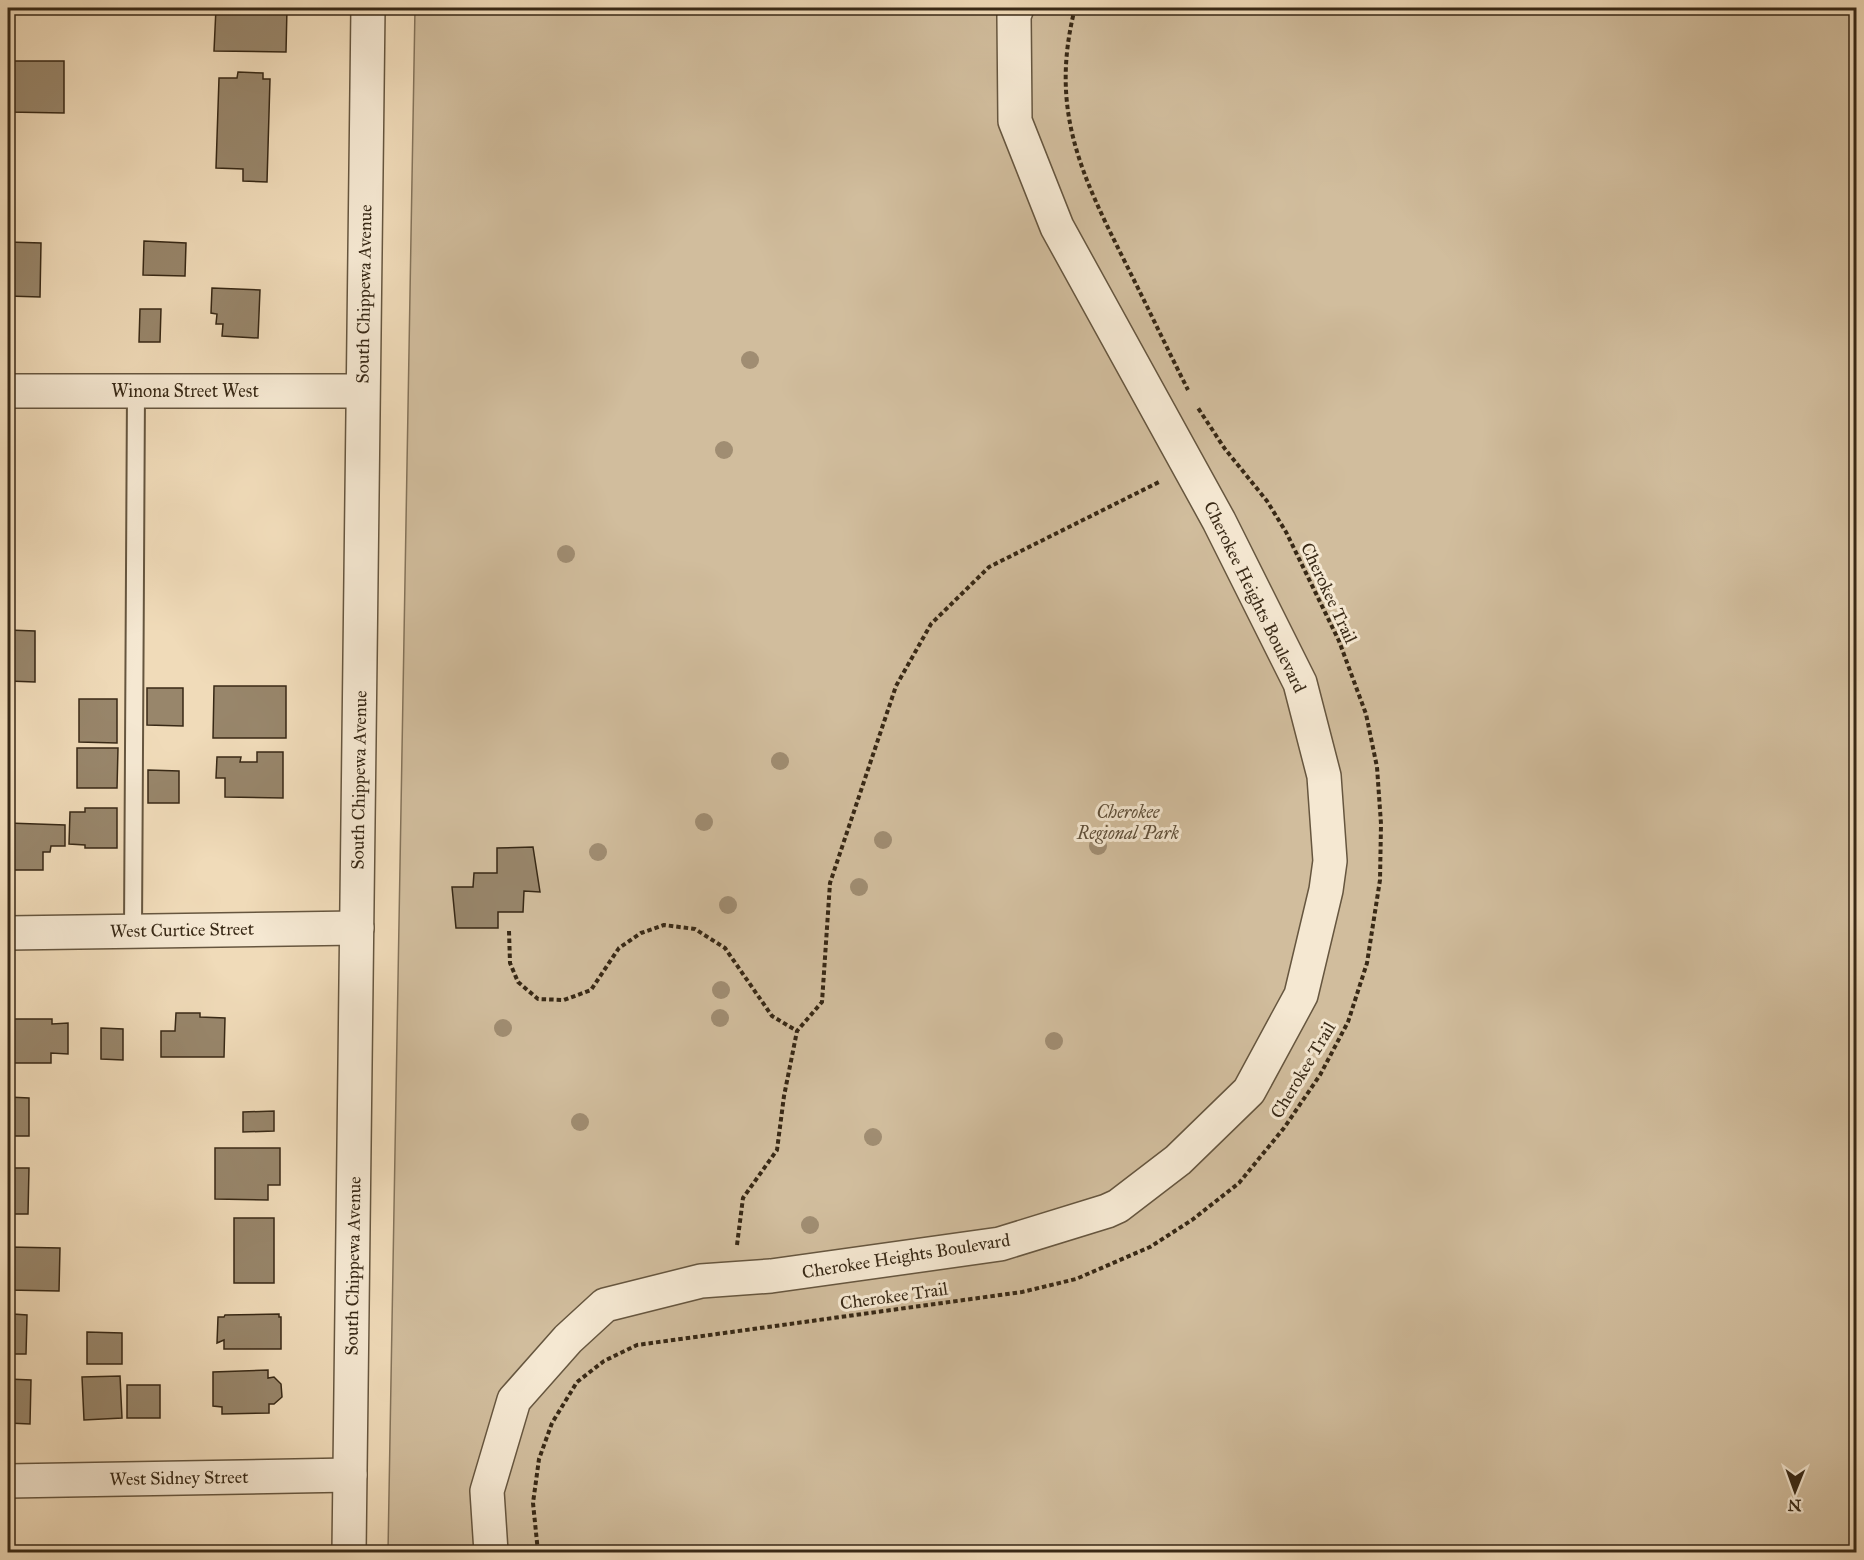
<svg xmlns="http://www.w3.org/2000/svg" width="1864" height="1560" viewBox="0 0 1864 1560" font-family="'IM FELL Great Primer',serif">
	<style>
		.green { fill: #d1bd9d; stroke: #84735a; stroke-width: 1.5 }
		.building { fill: #98866b; stroke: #382916; stroke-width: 1.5 }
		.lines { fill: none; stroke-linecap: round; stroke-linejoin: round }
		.service-casing { stroke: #66563f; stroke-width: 20 }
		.minor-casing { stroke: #66563f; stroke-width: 36 }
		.path { stroke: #382916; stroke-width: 4; stroke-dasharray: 4.5 3; stroke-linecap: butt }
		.service { stroke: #f5e8d2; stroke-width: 16 }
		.minor { stroke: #f5e8d2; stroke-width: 33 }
		.tree { fill: #a08d72 }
		.labels { text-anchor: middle; stroke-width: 6; stroke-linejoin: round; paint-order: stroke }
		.street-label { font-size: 18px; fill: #382916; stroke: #f5e8d2 }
		.park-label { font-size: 18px; font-style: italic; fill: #5e4e38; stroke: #f5e8d2 }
	</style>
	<rect width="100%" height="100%" fill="#f0dbb9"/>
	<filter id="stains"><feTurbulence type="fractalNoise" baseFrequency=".00333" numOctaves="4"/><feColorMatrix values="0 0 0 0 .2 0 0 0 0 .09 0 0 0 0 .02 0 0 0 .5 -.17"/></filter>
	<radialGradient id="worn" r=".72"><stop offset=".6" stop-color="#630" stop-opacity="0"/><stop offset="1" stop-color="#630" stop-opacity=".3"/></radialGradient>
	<!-- green -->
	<polygon class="green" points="415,8 1856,8 1856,1552 388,1552"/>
	<!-- building -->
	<g class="building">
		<polygon points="216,8 287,8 286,52 214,51"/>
		<polygon points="8,61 64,61 64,113 8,112"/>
		<polygon points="238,72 263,73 263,79 270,79 267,182 243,181 243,169 216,168 219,78 237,78"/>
		<polygon points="144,241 186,243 185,276 143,275"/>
		<polygon points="8,242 41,243 40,297 8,296"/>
		<polygon points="212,288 260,290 258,338 222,336 223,324 216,324 217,314 211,313"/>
		<polygon points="140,309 161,309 160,342 139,342"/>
		<polygon points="8,630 35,631 35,682 8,681"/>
		<polygon points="214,686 286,686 286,738 213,738"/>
		<polygon points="147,688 183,688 183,726 147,725"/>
		<polygon points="79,699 117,699 117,743 79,742"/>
		<polygon points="77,748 118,748 117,788 77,788"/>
		<polygon points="257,752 283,752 283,798 225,797 225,778 216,778 217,757 241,757 240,762 257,762"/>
		<polygon points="148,770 179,771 179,803 148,803"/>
		<polygon points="85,808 117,808 117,848 85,848 85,845 69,844 70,812 85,812"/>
		<polygon points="8,823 65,825 65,846 51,846 50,852 43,852 43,870 8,870"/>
		<polygon points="533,847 540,892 524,891 523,912 498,912 498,928 456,928 452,887 473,887 474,873 497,873 497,848"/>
		<polygon points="176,1013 200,1013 200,1017 225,1018 224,1057 161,1057 161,1031 175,1031"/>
		<polygon points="8,1019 52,1019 52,1024 68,1023 68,1054 51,1053 51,1063 12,1063 12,1065 8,1065"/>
		<polygon points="101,1028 123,1029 123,1060 101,1059"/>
		<polygon points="8,1097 29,1098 29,1136 8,1136"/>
		<polygon points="274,1111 274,1131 243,1132 243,1112"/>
		<polygon points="215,1148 280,1148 280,1185 268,1185 268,1200 215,1199"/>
		<polygon points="8,1168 29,1168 28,1214 8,1214"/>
		<rect x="234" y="1218" width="40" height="65"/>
		<polygon points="8,1247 60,1248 59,1291 8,1290"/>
		<polygon points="8,1301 13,1301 13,1314 27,1315 26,1354 8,1354"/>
		<polygon points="279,1314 279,1317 281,1317 281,1349 224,1349 224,1340 217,1343 218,1317 224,1317 225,1315"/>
		<polygon points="87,1332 122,1333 122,1364 87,1364"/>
		<polygon points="268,1370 268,1378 274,1377 281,1384 282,1397 274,1404 269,1404 269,1413 222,1414 222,1407 213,1406 213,1372"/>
		<polygon points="120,1376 122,1418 84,1420 82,1377"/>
		<polygon points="8,1379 31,1380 30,1424 8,1423"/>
		<rect x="127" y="1385" width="33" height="33"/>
	</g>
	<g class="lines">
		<!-- service casing -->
		<g class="service-casing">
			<polyline id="service" points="133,930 136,391"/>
		</g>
		<!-- minor casing -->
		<g class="minor-casing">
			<g id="minor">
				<polyline points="8,391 362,391"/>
				<polyline points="8,933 357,928"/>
				<polyline points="8,1481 350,1475"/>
				<polyline points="349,1552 368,8"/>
				<polyline points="491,1552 487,1491 514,1400 568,1339 605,1305 701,1281 771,1276 1000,1244 1107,1211 1118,1206 1178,1160 1249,1091 1301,995 1326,890 1330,861 1324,776 1300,683 1219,521 1057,227 1015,121 1014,16 1017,8"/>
			</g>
		</g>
		<!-- path -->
		<g class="path">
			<path d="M1075 8C1049 110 1081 174 1126 264 1147 306 1167 348 1188 390"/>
			<polyline points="509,931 510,963 518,982 538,999 564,1000 591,990 619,948 641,933 664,925 695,929 725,948 772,1016 797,1031"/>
			<polyline points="737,1245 743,1198 777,1150 784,1096 797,1031 822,1002 830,883 896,686 931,624 989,567 1159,482"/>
			<polyline points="538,1552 533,1503 539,1459 552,1423 577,1382 604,1361 637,1345 1022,1292 1076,1279 1150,1247 1192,1220 1239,1183 1284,1128 1320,1075 1348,1022 1367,963 1380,880 1381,824 1377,767 1366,714 1339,641 1286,532 1267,501 1225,449 1198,408"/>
		</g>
		<!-- service -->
		<use href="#service" class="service"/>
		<!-- minor -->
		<use href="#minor" class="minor"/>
	</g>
	<!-- trees -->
	<g class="tree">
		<circle cx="750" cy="360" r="9"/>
		<circle cx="724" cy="450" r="9"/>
		<circle cx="566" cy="554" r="9"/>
		<circle cx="780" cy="761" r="9"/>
		<circle cx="704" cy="822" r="9"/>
		<circle cx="883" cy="840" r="9"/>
		<circle cx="1098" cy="846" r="9"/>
		<circle cx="598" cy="852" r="9"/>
		<circle cx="859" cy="887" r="9"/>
		<circle cx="728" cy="905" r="9"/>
		<circle cx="721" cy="990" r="9"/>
		<circle cx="720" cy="1018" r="9"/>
		<circle cx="503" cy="1028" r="9"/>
		<circle cx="1054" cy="1041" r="9"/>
		<circle cx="580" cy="1122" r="9"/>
		<circle cx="873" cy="1137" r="9"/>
		<circle cx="810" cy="1225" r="9"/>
	</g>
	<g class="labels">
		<!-- street labels -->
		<g class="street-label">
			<text transform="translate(364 294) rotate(-89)" y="6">South Chippewa Avenue</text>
			<text x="185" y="397">Winona Street West</text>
			<text transform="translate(1329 593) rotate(65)" y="6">Cherokee Trail</text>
			<text transform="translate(1255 597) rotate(64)" y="6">Cherokee Heights Boulevard</text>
			<text transform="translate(359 780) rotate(-89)" y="6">South Chippewa Avenue</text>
			<text transform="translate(182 930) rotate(-1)" y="6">West Curtice Street</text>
			<text transform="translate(1303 1070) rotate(-59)" y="6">Cherokee Trail</text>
			<text transform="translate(906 1256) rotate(-9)" y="6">Cherokee Heights Boulevard</text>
			<text transform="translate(353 1266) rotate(-89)" y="6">South Chippewa Avenue</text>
			<text transform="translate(894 1296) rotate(-8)" y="6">Cherokee Trail</text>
			<text transform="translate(179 1478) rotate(-1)" y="6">West Sidney Street</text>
		</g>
		<!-- park labels -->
		<g class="park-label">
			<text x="1128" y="818">Cherokee<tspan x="1128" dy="21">Regional Park</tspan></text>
		</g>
	</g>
	<!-- margin -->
	<rect width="1864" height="1560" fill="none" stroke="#f0dbb9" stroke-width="30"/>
	<rect x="9" y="9" width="1846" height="1542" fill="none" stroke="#382916" stroke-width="3"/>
	<rect x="15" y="15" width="1834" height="1530" fill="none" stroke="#382916" stroke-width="1.5"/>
	<!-- north arrow -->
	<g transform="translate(1795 1491) rotate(181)" stroke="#f5e8d2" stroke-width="4.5" paint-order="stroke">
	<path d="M0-4.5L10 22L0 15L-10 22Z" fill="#382916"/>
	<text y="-9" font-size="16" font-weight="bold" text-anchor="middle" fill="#382916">N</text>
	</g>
	<rect width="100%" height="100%" filter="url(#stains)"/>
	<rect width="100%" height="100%" fill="url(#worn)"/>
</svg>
